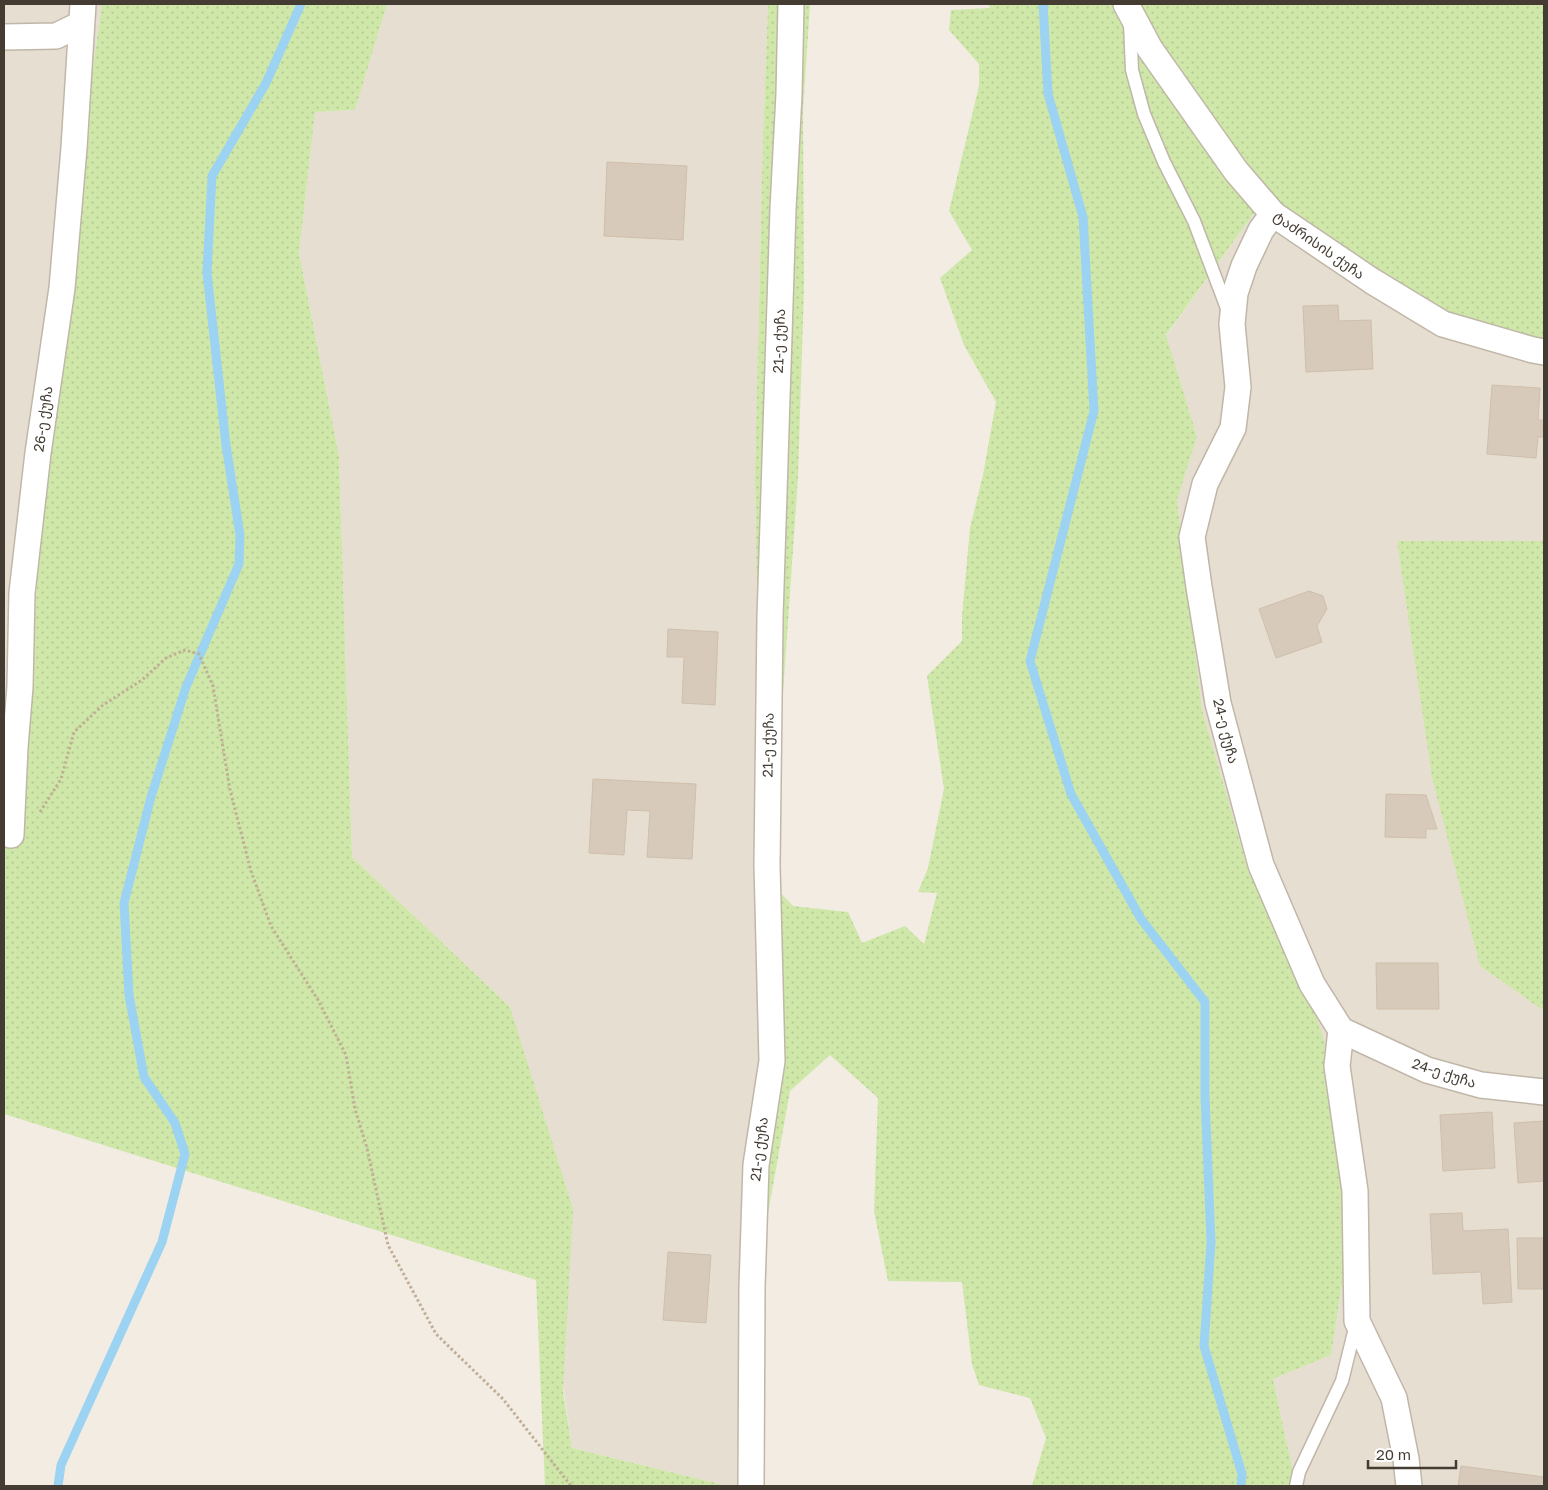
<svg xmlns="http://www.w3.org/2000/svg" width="1548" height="1490" viewBox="0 0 1548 1490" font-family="'Golos Text','Noto Sans Georgian',sans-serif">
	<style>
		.residential { fill: #e6ded0 }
		.grass { fill: url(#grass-dots) }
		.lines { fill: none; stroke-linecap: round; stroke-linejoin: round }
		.stream { stroke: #9cd3f2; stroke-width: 9 }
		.building { fill: #d7cabb; stroke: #cfbfab }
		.lane-casing { stroke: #c0b7a8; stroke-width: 15 }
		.street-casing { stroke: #c0b7a8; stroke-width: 28 }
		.path { stroke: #c0af96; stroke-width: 3; stroke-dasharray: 2.5 2.5; stroke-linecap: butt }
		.lane { stroke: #fff; stroke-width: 12 }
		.street { stroke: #fff; stroke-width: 25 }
		.labels { text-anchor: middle; stroke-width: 4; stroke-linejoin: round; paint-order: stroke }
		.street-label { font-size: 14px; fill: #443c33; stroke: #fff }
	</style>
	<defs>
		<pattern id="grass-dots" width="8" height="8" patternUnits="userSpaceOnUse" patternTransform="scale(1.25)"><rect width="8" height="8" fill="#cfe8a9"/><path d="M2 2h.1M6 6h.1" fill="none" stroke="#b3c892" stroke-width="1.8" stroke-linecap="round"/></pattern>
	</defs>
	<rect width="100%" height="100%" fill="#f2ece3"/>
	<!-- residential -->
	<g class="residential">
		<polygon points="4,4 102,4 50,368 22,831 4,837"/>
		<polygon points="387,4 768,4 763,139 755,471 763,1052 739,1486 728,1486 572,1448 510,1007 352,857 339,456 299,253 315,112 355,110"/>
		<polygon points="1257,209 1437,334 1544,367 1544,541 1397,541 1480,966 1544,1011 1544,1486 1296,1486 1273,1379 1331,1355 1354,1206 1314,1009 1249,873 1202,710 1177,500 1197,437 1166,336"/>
	</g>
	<!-- grass -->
	<g class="grass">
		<polygon points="102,4 387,4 355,110 315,112 299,253 339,456 352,857 510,1007 573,1209 563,1391 572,1448 728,1486 545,1486 536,1280 4,1114 4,837 22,831 50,368"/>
		<polygon points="768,4 810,4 803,111 804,287 798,477 780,737 779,891 793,906 848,912 862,943 905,926 924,944 937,893 918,892 928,868 944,789 927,676 962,641 962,616 970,528 983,475 996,402 964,345 940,278 972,250 949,211 979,86 979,64 949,30 951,10 990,8 989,4 1544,4 1544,367 1437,334 1257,209 1166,335 1197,437 1177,500 1202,710 1249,873 1314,1009 1339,1090 1354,1206 1331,1355 1273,1379 1296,1486 1032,1486 1046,1438 1030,1398 979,1385 972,1364 962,1282 888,1281 874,1211 878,1098 830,1055 790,1091 758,1269 763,1052 755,471 763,139"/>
		<polygon points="1397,541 1544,541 1544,1011 1480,966 1432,777"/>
	</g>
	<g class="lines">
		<!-- stream -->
		<g class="stream">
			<polyline points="1043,4 1048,94 1083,217 1094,411 1030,661 1071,794 1141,919 1205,1002 1205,1096 1211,1242 1204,1346 1242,1474 1241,1486"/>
			<polyline points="58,1486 61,1465 162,1242 185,1154 175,1123 144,1077 129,995 124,903 151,797 186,687 239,564 240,535 226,445 207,273 212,176 266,83 301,4"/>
		</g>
	</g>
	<!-- building -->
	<g class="building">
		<polygon points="607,162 687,166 683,240 604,236"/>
		<polygon points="1338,305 1339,321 1371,320 1373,369 1306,372 1303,306"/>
		<polygon points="1492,385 1540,388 1538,420 1544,420 1544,437 1538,437 1536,458 1487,454"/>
		<polygon points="1309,591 1323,596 1327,609 1317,626 1322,642 1276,658 1259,609"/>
		<polygon points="668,629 718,632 715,705 682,703 684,657 667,657"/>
		<polygon points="593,779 696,784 692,859 647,857 650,811 627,810 624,855 589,853"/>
		<polygon points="1386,794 1426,795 1437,829 1426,829 1426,838 1385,837"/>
		<polygon points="1376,963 1438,963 1439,1009 1377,1009"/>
		<polygon points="1492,1112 1495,1168 1443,1171 1440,1115"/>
		<polygon points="1544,1121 1544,1181 1518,1183 1514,1123"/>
		<polygon points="1462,1213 1463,1231 1508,1229 1512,1302 1483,1304 1481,1272 1433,1274 1430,1214"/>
		<polygon points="1517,1238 1544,1238 1544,1289 1518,1289"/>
		<polygon points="668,1252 711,1255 706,1323 663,1320"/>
		<polygon points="1461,1466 1544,1477 1544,1486 1458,1486"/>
	</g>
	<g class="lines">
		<!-- lane casing -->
		<g class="lane-casing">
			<g id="lane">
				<polyline points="1130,23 1132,70 1144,114 1164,162 1194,221 1228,311"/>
				<polyline points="1296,1486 1299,1472 1342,1381 1356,1324"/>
			</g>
		</g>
		<!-- street casing -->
		<g class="street-casing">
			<g id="street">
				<polyline points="1126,4 1150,49 1236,171 1273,214 1372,281 1443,324 1533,350 1544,352"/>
				<polyline points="4,37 56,36 81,24"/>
				<polyline points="1273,214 1261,230 1244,266 1235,293 1232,324 1238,387 1233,428 1205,484 1192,537 1199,587 1218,703 1261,865 1312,984 1341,1030 1427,1070 1481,1085 1544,1092"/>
				<polyline points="11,835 15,747 20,687 22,593 38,453 62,288 74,148 83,4"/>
				<polyline points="1341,1030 1337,1066 1355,1191 1357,1321 1394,1398 1406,1459 1409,1486"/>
				<polyline points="751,1486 752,1287 756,1165 772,1061 767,865 770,618 783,209 789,94 791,4"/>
			</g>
		</g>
		<!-- path -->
		<polyline class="path" points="40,812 61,779 74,732 103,705 142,680 166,658 185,650 199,654 213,686 230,790 251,871 271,926 318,1000 346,1055 355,1109 367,1148 388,1245 436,1334 503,1399 571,1486"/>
		<!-- lane -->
		<use href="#lane" class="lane"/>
		<!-- street -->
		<use href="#street" class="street"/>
	</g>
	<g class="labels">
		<!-- street labels -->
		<g class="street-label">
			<text transform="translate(1319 245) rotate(35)" y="5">ტაძრისის ქუჩა</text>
			<text transform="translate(779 341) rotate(-88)" y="5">21-ე ქუჩა</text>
			<text transform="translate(43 419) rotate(-82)" y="5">26-ე ქუჩა</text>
			<text transform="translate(1226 731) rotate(76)" y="5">24-ე ქუჩა</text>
			<text transform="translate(768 745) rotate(-89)" y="5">21-ე ქუჩა</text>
			<text transform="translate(1444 1073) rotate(18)" y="5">24-ე ქუჩა</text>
			<text transform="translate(759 1149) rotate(-83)" y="5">21-ე ქუჩა</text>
		</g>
	</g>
	<!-- border -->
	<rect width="1548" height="1490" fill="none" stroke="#443c33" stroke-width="10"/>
	<!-- scale -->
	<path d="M1368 1460v8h88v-8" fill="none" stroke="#443c33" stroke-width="2.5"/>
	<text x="1376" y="1460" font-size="15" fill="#443c33" stroke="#ffffff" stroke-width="4" paint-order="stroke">20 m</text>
</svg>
